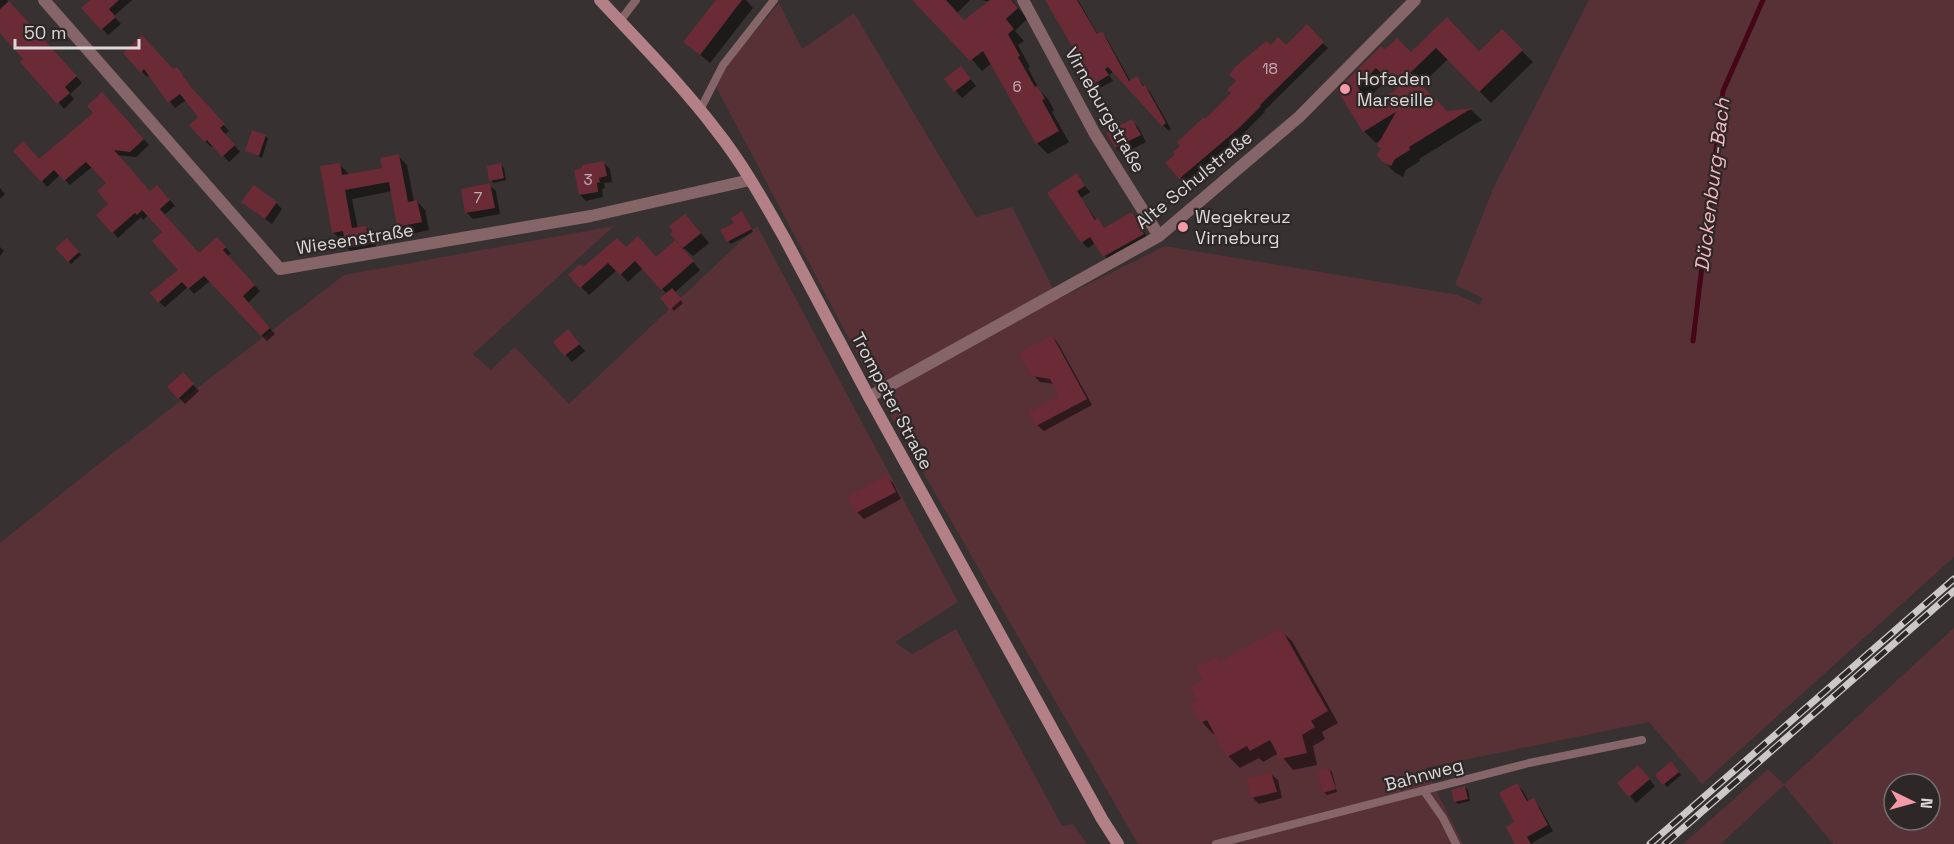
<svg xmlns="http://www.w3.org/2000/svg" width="1954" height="844" viewBox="0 0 1954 844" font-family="'Space Grotesk',sans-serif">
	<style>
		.green { fill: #573136; fill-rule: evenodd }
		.shadow { fill: #0007; fill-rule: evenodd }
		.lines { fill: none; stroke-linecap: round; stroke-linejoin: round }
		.stream { stroke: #450618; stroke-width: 5 }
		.building { fill: #6a2a36; fill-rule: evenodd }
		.lane { stroke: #856568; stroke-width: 8 }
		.street { stroke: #856568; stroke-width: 12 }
		.secondary { stroke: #b28086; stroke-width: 12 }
		.rail-casing { stroke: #ccc8c8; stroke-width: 7 }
		.rail { stroke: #2e2727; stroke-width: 4.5; stroke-dasharray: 14; stroke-linecap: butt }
		.poi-dot { fill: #f49aa6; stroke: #2e2727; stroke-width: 2 }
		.labels { text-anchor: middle; stroke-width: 4.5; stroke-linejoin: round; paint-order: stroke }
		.number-label { font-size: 15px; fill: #c0adb0 }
		.poi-label { font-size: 18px; fill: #ddd9d9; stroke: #2e2727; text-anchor: start }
		.street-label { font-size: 18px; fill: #ddd9d9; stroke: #2e2727 }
		.water-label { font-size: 20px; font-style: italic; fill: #f7b8bf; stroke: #2e2727 }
	</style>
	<rect width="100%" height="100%" fill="#383131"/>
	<!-- green -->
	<g class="green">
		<polygon points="1589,0 1954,0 1954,557 1702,784 1649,722 1425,768 1463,844 1138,844 883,403 713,81 779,3 802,49 854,13 976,217 1012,207 1058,299 1165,246 1458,295 1480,305 1483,298 1455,285 1493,189"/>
		<polygon points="614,226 473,354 491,370 515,347 569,404 757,226 958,602 895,642 912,654 956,629 1062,826 1073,824 1087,844 0,844 0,543 91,470 344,275"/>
		<path d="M1954 628V844H1833L1784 785 1721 844H1683L1768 769 1784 784ZM1894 784H1930V820H1894Z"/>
	</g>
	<!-- shadow -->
	<g class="shadow">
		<polygon points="0,0 7,0 82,83 70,94 74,99 64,109 25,59 0,31"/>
		<polygon points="93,0 132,0 114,16 121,24 108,35 83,8"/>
		<polygon points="717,0 746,0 753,8 710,63 685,42"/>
		<polygon points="921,0 970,0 957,13 965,22 991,2 981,0 1012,0 1027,19 1015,31 1024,41 1018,45 1030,67 1028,68 1040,91 1048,99 1054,110 1052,112 1069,142 1048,154 1037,143 992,63 982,71"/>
		<polygon points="1048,0 1078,0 1098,35 1102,33 1107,39 1131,82 1137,78 1150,92 1171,129 1169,131 1163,125 1114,71 1109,75 1113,81 1100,88 1095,83"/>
		<path d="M1447 20 1479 53 1502 31 1533 62 1491 103 1448 59 1420 86 1447 113 1471 110 1482 120 1419 159 1420 161 1406 170 1403 177 1394 172 1383 160V138L1376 143 1364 131 1339 90 1385 51 1411 54ZM1388 78 1400 89 1372 106 1368 99Z"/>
		<polygon points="1307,27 1328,48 1264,111 1265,112 1244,133 1186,183 1167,163 1233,93 1271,47 1286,48"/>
		<polygon points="125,53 182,74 197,95 229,131 225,134 240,152 229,162 213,145 211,147 191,126 200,118 186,100 175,108 150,75 147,77"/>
		<polygon points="967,75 976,86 962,98 946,80"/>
		<polygon points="108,100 149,145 136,157 117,155 150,193 163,192 175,206 164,215 198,253 217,239 231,253 227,257 260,291 248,303 275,334 267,341 210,281 194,294 188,287 165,307 159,302 180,270 164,232 148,215 143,220 141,217 118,238 113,232 108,183 92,167 70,185 60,175 47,187 42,181 40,161"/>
		<polygon points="1132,121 1138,127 1146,142 1123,154 1116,148 1109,133"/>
		<polygon points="266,136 268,139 262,158 247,150"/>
		<polygon points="398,156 407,165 414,202 417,201 425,210 429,230 407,235 399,226 392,191 352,199 358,229 366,227 374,236 377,252 356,256 347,248 346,240 342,241 333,232 339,164 348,173 348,176 384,169"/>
		<polygon points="604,163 610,169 612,182 604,183 605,188 602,189 603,197 586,201 580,195"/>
		<polygon points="501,165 504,168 506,180 494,183 491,180"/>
		<polygon points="1076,175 1090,192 1081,198 1097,221 1105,229 1132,214 1137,220 1149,240 1110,262 1095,243 1088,248 1082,242 1049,193"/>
		<polygon points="489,185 496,191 500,214 473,219 467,213 462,190"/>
		<polygon points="0,188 5,194 0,199"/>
		<polygon points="276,203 282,209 272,224 250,208"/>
		<polygon points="742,213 753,232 731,244 728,241"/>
		<polygon points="694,225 709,243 693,256 684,248 683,250 700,270 674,293 683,303 674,311 662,298 667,294 643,268 628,282 617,270 589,295 570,275 626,249 657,258 682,249"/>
		<polygon points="67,240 81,255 71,264 57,248"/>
		<polygon points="0,247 4,251 0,256"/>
		<polygon points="1052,336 1058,343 1092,405 1044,431 1037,425 1061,397 1055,384 1040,382 1033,375"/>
		<polygon points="574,338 585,351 572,362 555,342"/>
		<polygon points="183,374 199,391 185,404 169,387"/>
		<polygon points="886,477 893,483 901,499 864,519 857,512"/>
		<polygon points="1280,630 1292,641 1338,723 1322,732 1325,739 1313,746 1317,765 1293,770 1279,753 1263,762 1259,758 1240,768 1228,756 1216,733 1213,734 1202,722 1192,705 1199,701 1205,680 1217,658 1221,662"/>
		<polygon points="1671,763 1681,775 1667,787 1657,775"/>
		<polygon points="1329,769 1332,772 1337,792 1327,795 1324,792"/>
		<polygon points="1644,773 1655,786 1636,803 1630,796"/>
		<polygon points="1271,774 1278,780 1282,798 1259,804 1253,798 1248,780"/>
		<polygon points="1517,785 1523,791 1529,802 1533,800 1539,806 1553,831 1532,843 1532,844 1517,844"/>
		<polygon points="1465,787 1468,790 1470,801 1458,804 1455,801"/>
	</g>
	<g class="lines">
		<!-- stream -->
		<polyline class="stream" points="1693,341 1723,91 1763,0"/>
	</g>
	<!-- building -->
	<g class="building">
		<polygon points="90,0 119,0 109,9 116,17 101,30 81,8"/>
		<polygon points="716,0 742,0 700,55 683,42"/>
		<polygon points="912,0 946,0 964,20 990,0 1011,0 1018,8 1006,19 1014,29 1008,34 1020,56 1018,57 1035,87 1037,86 1041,92 1045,99 1042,100 1059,131 1036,144 983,51 970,61"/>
		<polygon points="1045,0 1077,0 1097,34 1102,31 1129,81 1137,76 1143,86 1145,85 1166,123 1162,126 1108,67 1105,69 1109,75 1094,84"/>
		<polygon points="9,1 77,76 65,87 70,93 57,104 20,62 23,59 0,33 0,9"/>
		<path d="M1447 17 1479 51 1502 29 1523 50 1479 92 1436 48 1410 73 1447 111 1472 108 1409 147 1410 150 1395 159 1391 166 1381 161 1377 155 1381 148 1377 146 1396 112 1363 132 1337 90 1381 46 1385 49 1397 38 1411 52ZM1376 68 1397 89 1369 106 1358 87Z"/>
		<polygon points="1307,24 1324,42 1260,105 1261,106 1239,128 1179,179 1165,163 1175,154 1173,152 1180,146 1177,142 1204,117 1205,119 1231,93 1227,90 1236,81 1229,75 1235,67 1266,41 1271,45 1278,37 1286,45"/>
		<polygon points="142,35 173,69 177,67 192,88 225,124 220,128 235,145 222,157 207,140 204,142 189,125 198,117 180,94 168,103 144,69 141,73 123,53"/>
		<polygon points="961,66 971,79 954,92 944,79"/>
		<polygon points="102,92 144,139 130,152 114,150 150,191 157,185 170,200 160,209 198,252 201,251 217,237 226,247 223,250 255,285 243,296 270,328 261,336 204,276 188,289 182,282 158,303 150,293 178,270 152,241 162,232 142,210 137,215 135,213 112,233 96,215 108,204 97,191 106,183 86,162 64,181 54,170 41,182 13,151 23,141 39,159 93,113 87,106"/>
		<polygon points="1132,119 1141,135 1115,148 1106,133"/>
		<polygon points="252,130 266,135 259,156 245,151"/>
		<polygon points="399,154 408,202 417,200 422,222 397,227 389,182 345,190 352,228 366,226 369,244 346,248 343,231 332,233 320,166 340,163 342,175 382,168 380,158"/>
		<polygon points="604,161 607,176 599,178 600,182 597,183 598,192 579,195 574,170 582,168 582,165"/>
		<polygon points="501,163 504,178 489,181 487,166"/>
		<polygon points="1077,173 1085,186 1077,191 1095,220 1098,218 1104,228 1132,212 1144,234 1103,257 1090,237 1081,243 1047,193"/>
		<polygon points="490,183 495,208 465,213 461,189"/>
		<polygon points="254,185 277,202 265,219 241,202"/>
		<polygon points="742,211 752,229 727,242 720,230 734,223 731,218"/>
		<polygon points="685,214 701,233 683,248 670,234 673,232 669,226"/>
		<polygon points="638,236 656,257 675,240 694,261 661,290 635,261 620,275 608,263 580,288 568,275 580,264 583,267 617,238 626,247"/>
		<polygon points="67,238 79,252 68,262 55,248"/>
		<polygon points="672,288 682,299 670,310 660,298"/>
		<polygon points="568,329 580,344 564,356 553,342"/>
		<polygon points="1052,335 1087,399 1036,426 1029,412 1059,396 1050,379 1032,376 1019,353"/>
		<polygon points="183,372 194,384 178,399 167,387"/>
		<polygon points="887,475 896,492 856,513 847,497"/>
		<polygon points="1281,628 1328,711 1311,721 1315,727 1302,735 1307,753 1280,759 1270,740 1250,751 1247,746 1227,757 1207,720 1200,723 1190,704 1197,700 1190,687 1203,680 1196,668 1217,656 1220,661"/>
		<polygon points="1671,761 1679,772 1663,785 1655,775"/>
		<polygon points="1638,765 1650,779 1629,797 1617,783"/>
		<polygon points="1329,768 1336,789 1323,793 1316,772"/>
		<polygon points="1271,772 1277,792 1251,798 1246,779"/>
		<polygon points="1517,783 1527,801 1534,798 1548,825 1527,837 1531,844 1515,844 1506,827 1514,822 1499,793"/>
		<polygon points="1465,786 1468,799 1454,802 1451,790"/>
	</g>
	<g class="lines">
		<!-- lane -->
		<g class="lane">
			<polyline points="620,21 636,0"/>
			<polyline points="700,110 723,65 774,0"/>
			<polyline points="1424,791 1443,818 1456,844"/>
			<polyline points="1216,844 1529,763 1642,740"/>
		</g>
		<!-- street -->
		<g class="street">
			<polyline points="44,0 280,269 591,216 750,180"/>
			<polyline points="1023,0 1095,134 1159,236"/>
			<polyline points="869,397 1159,236 1299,117 1415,0"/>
		</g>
		<!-- secondary -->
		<path class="secondary" d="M600 0C640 43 681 84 716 130 743 164 764 202 785 239L869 397 1102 819 1118 844"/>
		<!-- rail casing -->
		<g class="rail-casing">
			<g id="rail">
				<polyline points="1650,844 1954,579"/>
				<polyline points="1665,844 1954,591"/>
			</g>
		</g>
		<!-- rail -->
		<use href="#rail" class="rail"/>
	</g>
	<!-- markers -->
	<g class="poi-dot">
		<circle cx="1345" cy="89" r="6"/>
		<circle cx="1183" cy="227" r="6"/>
	</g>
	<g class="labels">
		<!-- number labels -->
		<g class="number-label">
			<text x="1270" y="74">18</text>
			<text x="1017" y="92">6</text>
			<text x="588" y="185">3</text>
			<text x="478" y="203">7</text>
		</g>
		<!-- poi labels -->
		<g class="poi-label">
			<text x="1357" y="85">Hofaden<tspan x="1357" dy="21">Marseille</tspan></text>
			<text x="1195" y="223">Wegekreuz<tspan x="1195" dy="21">Virneburg</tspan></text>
		</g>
		<!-- street labels -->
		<g class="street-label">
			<text transform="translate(1105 110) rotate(60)" y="6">Virneburgstraße</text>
			<text transform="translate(1194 180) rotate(-39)" y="6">Alte Schulstraße</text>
			<text transform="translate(355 239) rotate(-9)" y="6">Wiesenstraße</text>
			<text transform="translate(892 401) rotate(62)" y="6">Trompeter Straße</text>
			<text transform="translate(1424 775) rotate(-15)" y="6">Bahnweg</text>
		</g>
		<!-- water labels -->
		<g class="water-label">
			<text transform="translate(1712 185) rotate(-83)" y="7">Dückenburg-Bach</text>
		</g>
	</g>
	<!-- north arrow -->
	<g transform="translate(1912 802) rotate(95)"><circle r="28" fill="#2e2727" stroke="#746e6e" stroke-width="1.5"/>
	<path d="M0-4.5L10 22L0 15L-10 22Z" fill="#f49aa6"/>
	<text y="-9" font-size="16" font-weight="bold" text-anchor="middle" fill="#ddd9d9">N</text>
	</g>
	<!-- scale -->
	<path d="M15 39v9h124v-9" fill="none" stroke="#ddd9d9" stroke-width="3"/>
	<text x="24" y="39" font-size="18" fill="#ddd9d9" stroke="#2e2727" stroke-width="4.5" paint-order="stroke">50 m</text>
</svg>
